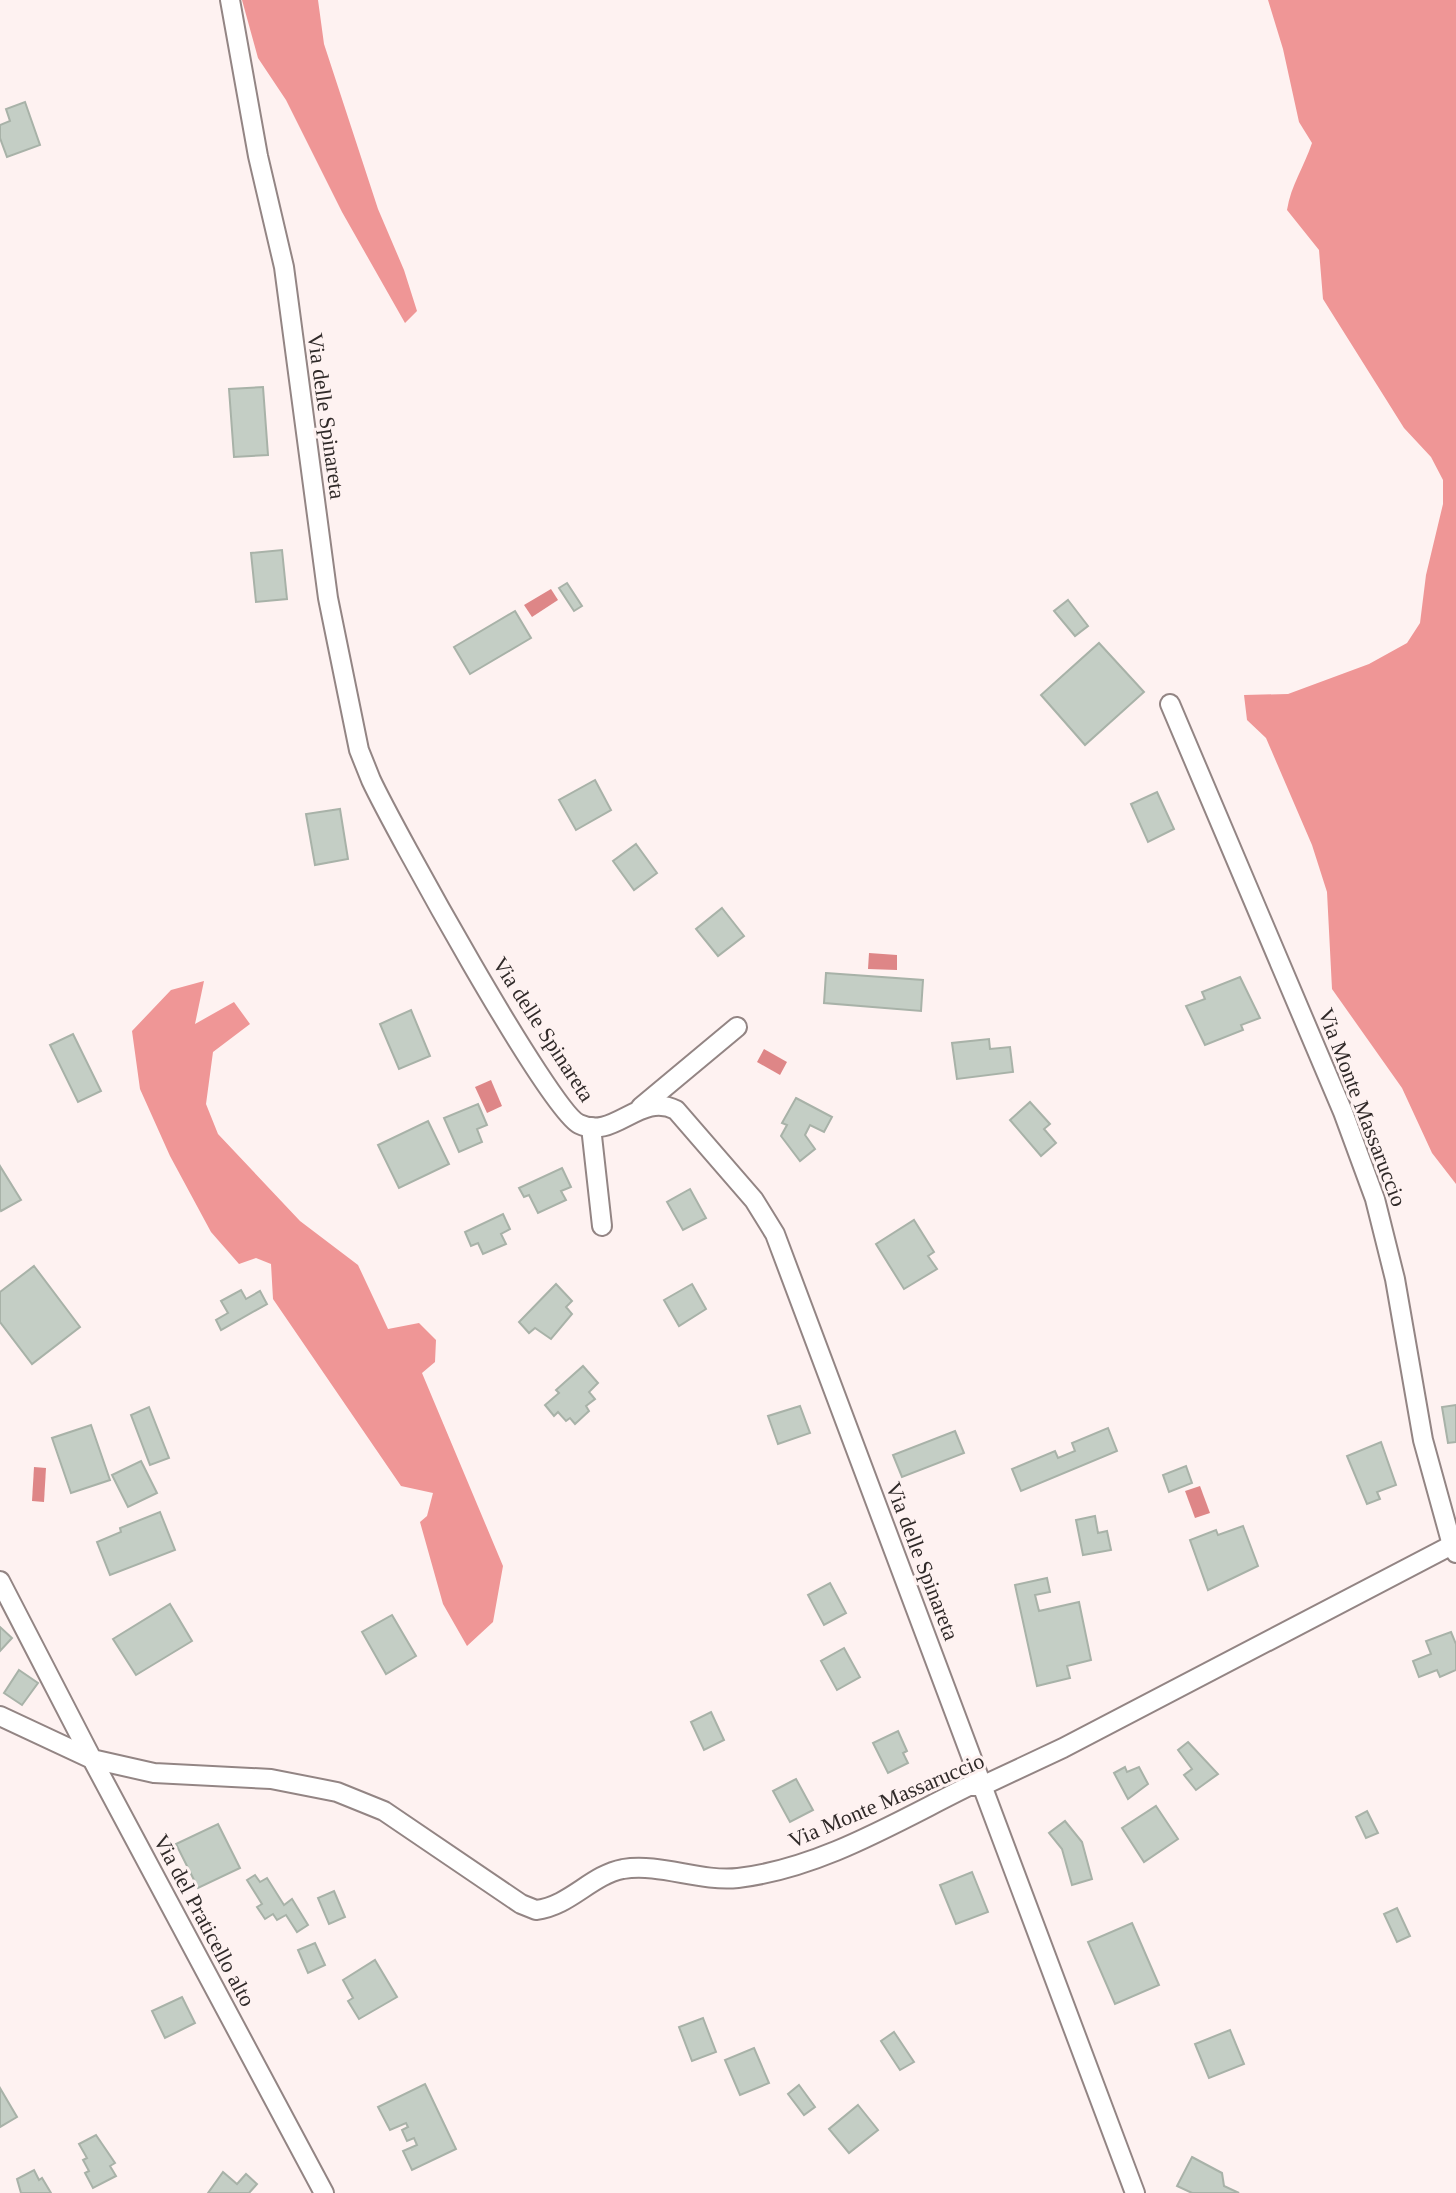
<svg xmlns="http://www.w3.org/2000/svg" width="1456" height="2193" viewBox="0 0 1456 2193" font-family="Georgia,serif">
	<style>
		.forest { fill: #ef9696 }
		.water { fill: #de8687 }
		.building { fill: #c4cec5; stroke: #a8b2a8; stroke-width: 2 }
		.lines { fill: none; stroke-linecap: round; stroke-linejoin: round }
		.minor-casing { stroke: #938584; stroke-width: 22 }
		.minor { stroke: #fff; stroke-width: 18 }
		.labels { text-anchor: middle; stroke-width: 6; stroke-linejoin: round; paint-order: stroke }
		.street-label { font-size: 22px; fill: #302a29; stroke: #fef2f1 }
	</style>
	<rect width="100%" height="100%" fill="#fef2f1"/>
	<!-- forest -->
	<g class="forest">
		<polygon points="242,0 318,0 324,44 378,209 404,270 417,311 405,323 342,212 286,100 258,58"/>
		<path d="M1268 0H1456V1184L1432 1153 1402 1088 1332 989 1327 892 1312 845 1266 738 1247 720 1244 695 1288 694 1369 664 1407 643 1420 623 1426 575 1443 504V480L1431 457 1404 428 1323 299 1319 250 1287 210C1291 185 1304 167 1312 143L1299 122 1283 49Z"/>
		<polygon points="204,981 195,1024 234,1002 250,1024 213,1052 206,1104 218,1134 300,1221 358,1265 388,1329 419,1323 436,1340 435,1362 422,1373 503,1566 493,1622 467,1646 443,1604 420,1522 427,1516 433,1493 401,1486 273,1299 271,1264 256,1258 239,1264 211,1232 170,1156 140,1089 132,1031 171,990"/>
	</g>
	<!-- water -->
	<g class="water">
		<polygon points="551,589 558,600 532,617 524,605"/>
		<polygon points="869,953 897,955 897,970 868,969"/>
		<polygon points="764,1049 787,1062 780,1075 757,1062"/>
		<polygon points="491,1080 502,1106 487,1113 475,1087"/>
		<polygon points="34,1467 46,1468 44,1502 32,1501"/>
		<polygon points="1200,1486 1210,1513 1195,1518 1185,1491"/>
	</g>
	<!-- building -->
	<g class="building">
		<polygon points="25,102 40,145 7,157 0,138 0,125 10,121 6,109"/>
		<polygon points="263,387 268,455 234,457 229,389"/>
		<polygon points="282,550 287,599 256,602 251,553"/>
		<polygon points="567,583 582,606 574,611 559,588"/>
		<polygon points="1068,600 1088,626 1075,636 1054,611"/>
		<polygon points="515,611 531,638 470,674 454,647"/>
		<polygon points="1099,643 1144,692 1085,745 1041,695"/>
		<polygon points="595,780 611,810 576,830 559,800"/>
		<polygon points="1157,792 1174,829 1148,842 1131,804"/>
		<polygon points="340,809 348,859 315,865 306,814"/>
		<polygon points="636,844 657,873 634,890 613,861"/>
		<polygon points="722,908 744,936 718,956 696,929"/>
		<polygon points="826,973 923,980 921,1011 824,1003"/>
		<polygon points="1240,977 1260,1018 1241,1025 1243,1030 1205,1045 1186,1006 1205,999 1202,992"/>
		<polygon points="411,1010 430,1056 399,1069 380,1024"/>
		<polygon points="73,1034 101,1091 78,1102 50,1045"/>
		<polygon points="989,1039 990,1049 1010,1047 1013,1072 957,1079 952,1043"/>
		<polygon points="796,1098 832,1117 824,1132 810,1125 805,1135 815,1149 800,1161 781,1136 787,1125 782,1123"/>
		<polygon points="1030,1102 1050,1124 1044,1129 1056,1143 1041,1156 1010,1120"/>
		<polygon points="478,1104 487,1125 477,1129 482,1142 459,1152 444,1118"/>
		<polygon points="428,1121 449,1164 399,1188 378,1145"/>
		<polygon points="0,1166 21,1200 1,1211 0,1209"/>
		<polygon points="562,1168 571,1187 561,1191 566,1200 538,1213 529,1195 524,1197 519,1188"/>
		<polygon points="690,1189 706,1218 683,1230 667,1202"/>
		<polygon points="503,1214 510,1229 501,1234 506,1244 483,1254 478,1243 471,1246 465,1232"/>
		<polygon points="914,1220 934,1252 928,1256 937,1269 904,1289 876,1244"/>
		<polygon points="34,1266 80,1327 32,1364 0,1322 0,1292"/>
		<polygon points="556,1284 572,1301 566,1307 572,1314 551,1339 535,1328 529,1333 519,1322"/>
		<polygon points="692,1284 706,1309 679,1326 664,1300"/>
		<polygon points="241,1290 246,1299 260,1291 267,1304 221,1330 216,1320 228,1313 221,1301"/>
		<polygon points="583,1366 598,1383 589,1392 595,1399 586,1406 589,1411 575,1424 570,1418 566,1421 558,1412 554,1416 545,1405 559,1393 556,1390"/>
		<polygon points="1456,1405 1456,1442 1448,1443 1442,1407"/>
		<polygon points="800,1406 810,1433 778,1444 768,1416"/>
		<polygon points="149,1407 169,1458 150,1465 131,1415"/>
		<polygon points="91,1425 110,1480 71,1493 52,1438"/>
		<polygon points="1108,1428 1117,1451 1021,1491 1012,1469 1055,1451 1058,1458 1075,1451 1072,1443"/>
		<polygon points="955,1431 964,1453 902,1477 893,1455"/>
		<polygon points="1381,1442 1396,1485 1377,1492 1380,1499 1367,1504 1347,1456"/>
		<polygon points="141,1461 157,1493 128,1507 112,1475"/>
		<polygon points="1186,1466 1192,1483 1169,1492 1163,1475"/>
		<polygon points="160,1512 175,1550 110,1575 97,1542 121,1532 120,1528"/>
		<polygon points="1095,1516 1098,1533 1107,1531 1111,1550 1083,1555 1076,1520"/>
		<polygon points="1243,1526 1258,1566 1208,1590 1190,1540 1216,1530 1218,1535"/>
		<polygon points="1047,1578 1050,1592 1035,1595 1039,1611 1079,1602 1091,1660 1067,1666 1070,1678 1037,1686 1015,1585"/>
		<polygon points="830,1583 846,1613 824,1625 808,1595"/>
		<polygon points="170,1604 192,1641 136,1675 113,1639"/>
		<polygon points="392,1615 416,1656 386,1674 362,1632"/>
		<polygon points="0,1627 12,1638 0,1651"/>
		<polygon points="1451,1632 1456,1644 1456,1670 1440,1677 1437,1670 1419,1677 1413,1661 1431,1654 1426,1641"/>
		<polygon points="844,1648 860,1677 837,1690 821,1661"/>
		<polygon points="19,1670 38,1683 22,1705 4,1693"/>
		<polygon points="711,1712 724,1740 704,1750 691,1722"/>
		<polygon points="898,1731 907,1751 903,1753 908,1763 888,1773 873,1743"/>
		<polygon points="1188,1742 1218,1774 1196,1790 1184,1775 1192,1769 1178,1750"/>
		<polygon points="1125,1767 1127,1772 1139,1767 1148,1784 1128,1799 1114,1773"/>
		<polygon points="796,1779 813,1810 790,1822 773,1791"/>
		<polygon points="1156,1806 1178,1839 1144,1862 1122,1828"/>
		<polygon points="1367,1811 1378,1833 1366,1838 1356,1817"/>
		<polygon points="1065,1821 1082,1842 1092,1879 1072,1885 1062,1849 1049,1833"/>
		<polygon points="218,1824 240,1868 198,1888 176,1844"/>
		<polygon points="972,1872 988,1912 956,1924 940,1885"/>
		<polygon points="255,1875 260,1882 267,1878 284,1905 292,1899 308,1925 297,1932 286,1915 277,1920 273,1914 265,1919 257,1907 262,1904 247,1880"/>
		<polygon points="334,1891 345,1917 329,1924 318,1898"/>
		<polygon points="1397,1908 1410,1936 1397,1942 1384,1914"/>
		<polygon points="1132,1923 1159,1985 1115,2004 1088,1942"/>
		<polygon points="315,1943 325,1965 308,1973 298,1950"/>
		<polygon points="375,1960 397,1997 359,2019 348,2001 353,1998 343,1980"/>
		<polygon points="182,1997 195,2023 165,2038 152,2011"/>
		<polygon points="703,2018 716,2052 692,2061 679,2027"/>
		<polygon points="1230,2030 1244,2064 1209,2078 1195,2044"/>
		<polygon points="894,2032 914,2062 900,2070 881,2041"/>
		<polygon points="754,2048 769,2083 740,2095 725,2060"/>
		<polygon points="425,2084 456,2149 412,2170 403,2151 417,2145 414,2138 407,2141 402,2130 408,2127 406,2123 390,2130 378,2107"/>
		<polygon points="799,2085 815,2107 804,2115 788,2094"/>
		<polygon points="0,2088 17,2117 0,2127"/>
		<polygon points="858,2105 878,2130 849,2153 829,2129"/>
		<polygon points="96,2135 115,2163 110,2166 116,2176 93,2188 85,2173 89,2171 83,2160 87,2158 79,2144"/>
		<polygon points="1192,2157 1222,2173 1224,2186 1239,2193 1192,2193 1177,2186"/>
		<polygon points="34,2170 39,2180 42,2178 51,2193 21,2193 17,2179"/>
		<polygon points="223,2172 237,2184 246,2174 257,2184 249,2193 208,2193"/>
	</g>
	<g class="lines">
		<!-- minor casing -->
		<g class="minor-casing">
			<g id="minor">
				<path d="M230 0 258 156 284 267 328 598 359 750 371 780C393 827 549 1110 579 1124 614 1141 640 1091 676 1110L754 1200 775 1234 1135 2193"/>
				<polyline points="1170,704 1343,1112 1375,1199 1395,1279 1423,1440 1452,1545"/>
				<polyline points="641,1107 737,1027"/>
				<polyline points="591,1127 602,1226"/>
				<path d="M0 1581 92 1759 154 1773 271 1779 337 1792 384 1811 521 1904 536 1910C570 1906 591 1875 623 1869 661 1863 699 1882 738 1878 821 1868 896 1822 969 1786H982L1063 1748 1452 1545 1456 1553"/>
				<polyline points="0,1716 92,1759 324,2193"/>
			</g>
		</g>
		<!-- minor -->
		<use href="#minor" class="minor"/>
	</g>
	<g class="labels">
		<!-- street labels -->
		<g class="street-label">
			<text transform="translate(327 416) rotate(82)" y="8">Via delle Spinareta</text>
			<text transform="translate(544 1029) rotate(57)" y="8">Via delle Spinareta</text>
			<text transform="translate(1363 1107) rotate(69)" y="8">Via Monte Massaruccio</text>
			<text transform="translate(923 1561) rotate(69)" y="8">Via delle Spinareta</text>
			<text transform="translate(886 1800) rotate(-23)" y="8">Via Monte Massaruccio</text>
			<text transform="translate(205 1920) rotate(62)" y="8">Via del Praticello alto</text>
		</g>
	</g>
</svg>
